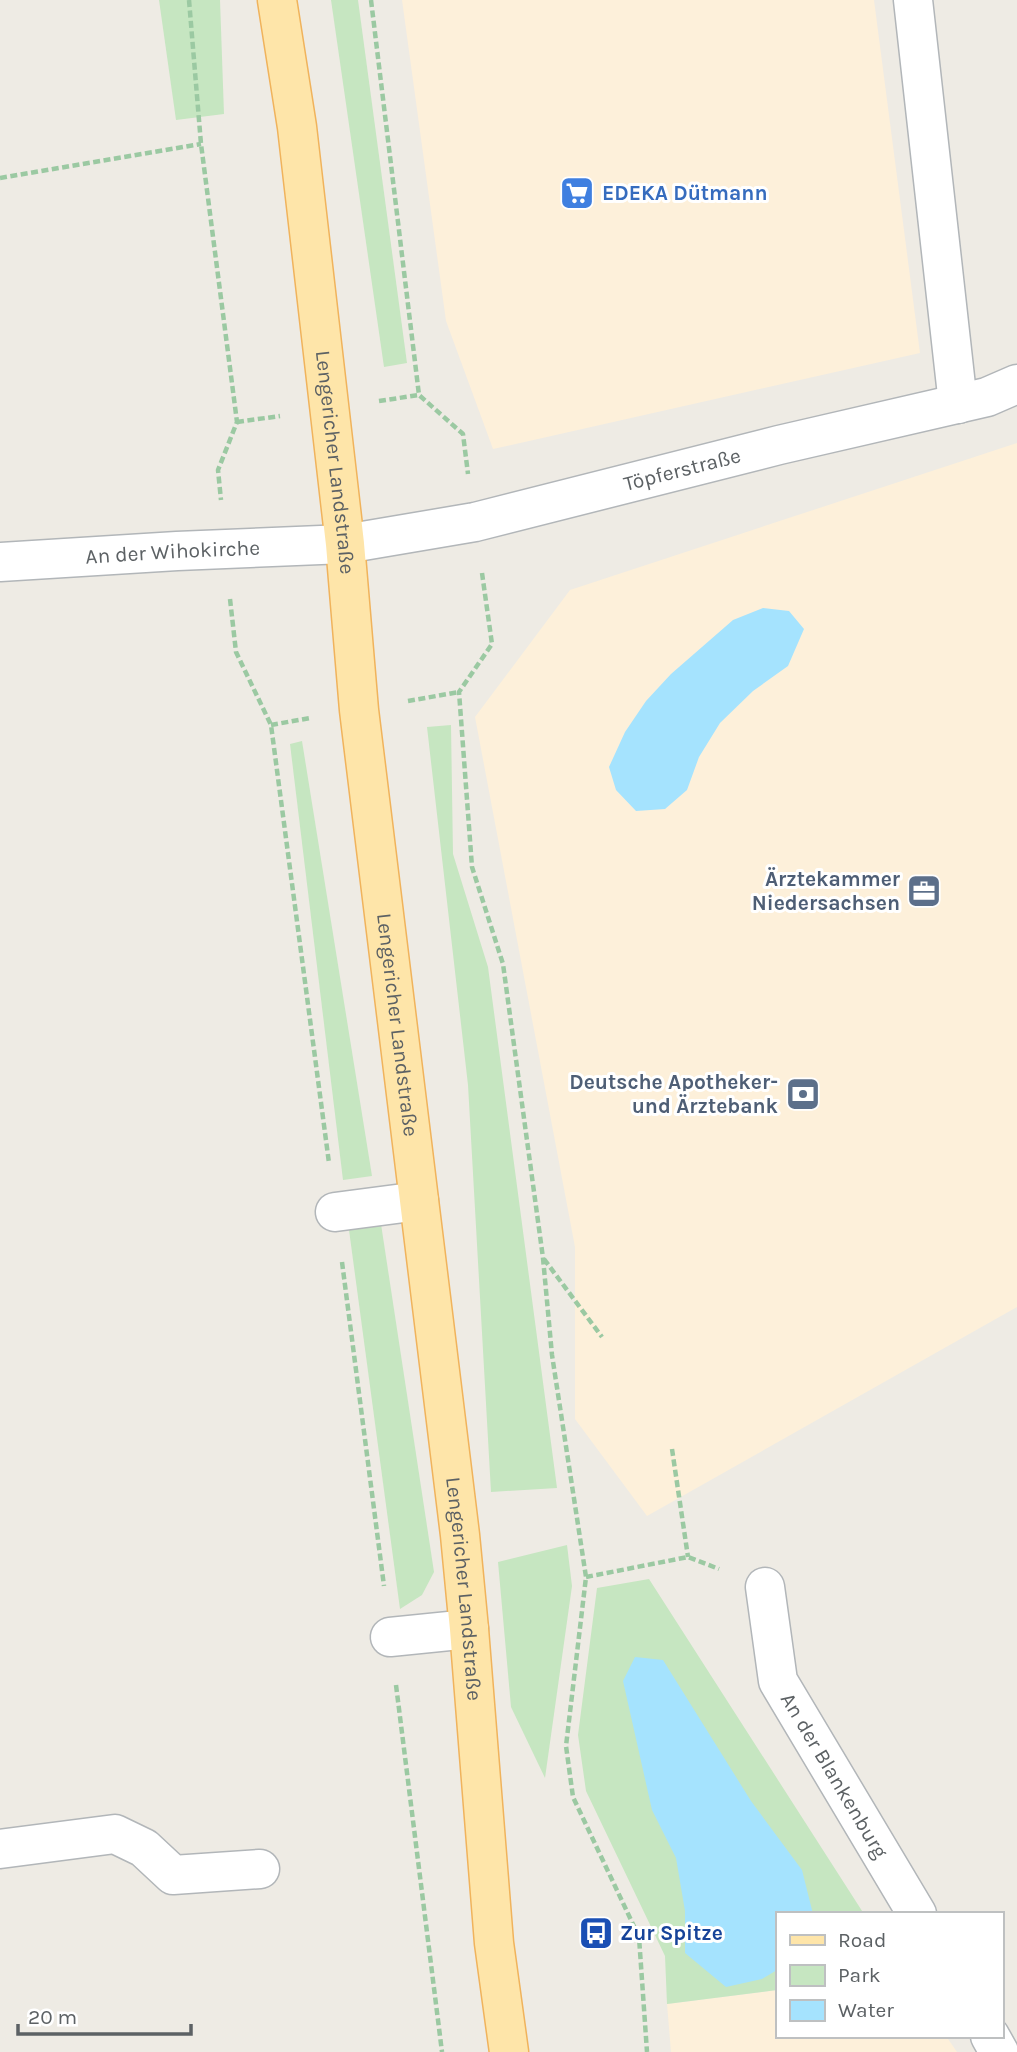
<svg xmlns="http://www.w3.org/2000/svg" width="1017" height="2052" viewBox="0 0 1017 2052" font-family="Karla,sans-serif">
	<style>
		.commercial { fill: #fdf0da }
		.green { fill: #c6e6c1 }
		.water { fill: #a5e3fe }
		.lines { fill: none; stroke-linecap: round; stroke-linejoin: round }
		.minor-casing { stroke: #b2b6b9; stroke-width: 41 }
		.major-casing { stroke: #f0b35c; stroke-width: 41 }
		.path { stroke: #9bc9a2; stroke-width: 4.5; stroke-dasharray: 7 3.5; stroke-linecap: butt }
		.minor { stroke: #fff; stroke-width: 38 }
		.major { stroke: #fee5a9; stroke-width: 38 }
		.labels { text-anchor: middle; stroke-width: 6; stroke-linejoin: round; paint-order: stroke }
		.shop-label { font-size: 21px; font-weight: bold; fill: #366cbe; stroke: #fff; text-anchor: start }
		.street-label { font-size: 21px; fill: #5c6164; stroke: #fff }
		.service-label { font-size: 21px; font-weight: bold; fill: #4e5e75; stroke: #fff; text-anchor: end }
		.transit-label { font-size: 21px; font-weight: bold; fill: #164399; stroke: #fff; text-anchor: start }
	</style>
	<rect width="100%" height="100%" fill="#eeebe4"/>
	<!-- commercial -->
	<g class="commercial">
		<polygon points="402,0 874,0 920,353 493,449 446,321"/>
		<polygon points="1017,443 1017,1307 647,1516 575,1419 575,1247 475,717 570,590"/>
		<polygon points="777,1990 777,2036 946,2036 957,2052 671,2052 667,2004"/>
	</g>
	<!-- green -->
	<g class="green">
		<polygon points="159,0 220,0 224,114 176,120"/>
		<polygon points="331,0 358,0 407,363 384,367"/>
		<polygon points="451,725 453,854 488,967 557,1488 491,1492 468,1085 427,727"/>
		<polygon points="302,741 372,1176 343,1180 290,744"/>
		<polygon points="381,1224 434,1572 422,1595 400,1609 349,1230"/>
		<polygon points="567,1545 572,1586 545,1778 511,1707 498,1562"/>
		<polygon points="649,1579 864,1914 777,1914 777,1990 667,2004 665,1956 586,1791 578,1735 597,1588"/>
	</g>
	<!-- water -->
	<g class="water">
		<polygon points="763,608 789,611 804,629 788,666 753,691 720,723 699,757 687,790 665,809 636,811 616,790 609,767 625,732 646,701 671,674 733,620"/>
		<polygon points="635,1657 663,1660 751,1801 802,1870 813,1914 777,1914 777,1970 762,1979 726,1987 685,1953 685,1911 676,1858 652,1810 623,1681"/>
	</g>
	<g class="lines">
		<!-- minor casing -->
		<g class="minor-casing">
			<g id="minor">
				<polyline points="913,0 958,404"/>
				<path id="s1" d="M0 562 177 551 345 544 475 522 779 445 987 397 1017 384"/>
				<polyline points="335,1212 419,1201"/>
				<path id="s2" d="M765 1587 778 1681 917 1914"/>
				<polyline points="390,1637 469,1629"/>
				<polyline points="0,1849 115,1834 144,1848 173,1875 260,1869"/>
				<polyline points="990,2036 999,2052"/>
			</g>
		</g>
		<!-- major casing -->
		<g class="major-casing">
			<g id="major">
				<path id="s3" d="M277 0 297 127 345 544 359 710 460 1535 469 1629 494 1943 509 2052"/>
			</g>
		</g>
		<!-- path -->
		<g class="path">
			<polyline points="189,0 201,144 237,422 218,470 221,500"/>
			<polyline points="371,0 419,395 463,434 468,474"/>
			<polyline points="0,178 201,144"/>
			<polyline points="379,401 419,395"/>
			<polyline points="237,422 280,416"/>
			<polyline points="482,573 492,644 459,692 472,867 503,964 543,1258 552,1355 586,1577 566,1746 573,1797 639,1937 647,2052"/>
			<polyline points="230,599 236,652 271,725 329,1163"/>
			<polyline points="408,701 459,692"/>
			<polyline points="271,725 310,718"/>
			<polyline points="544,1259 602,1337"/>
			<polyline points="342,1262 384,1586"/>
			<polyline points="672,1449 688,1557"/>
			<polyline points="586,1577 688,1557 719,1569"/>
			<polyline points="396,1685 442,2052"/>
		</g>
		<!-- minor -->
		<use href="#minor" class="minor"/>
		<!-- major -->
		<use href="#major" class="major"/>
	</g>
	<!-- icons -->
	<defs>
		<g id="supermarket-square" transform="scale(1.75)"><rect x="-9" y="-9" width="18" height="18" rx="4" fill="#3f7fe0" stroke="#fff"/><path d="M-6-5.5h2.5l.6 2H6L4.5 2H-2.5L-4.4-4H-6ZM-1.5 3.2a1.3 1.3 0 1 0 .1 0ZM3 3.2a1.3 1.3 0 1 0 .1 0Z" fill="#fff"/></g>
		<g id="office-square" transform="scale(1.75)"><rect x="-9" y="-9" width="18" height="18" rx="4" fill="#5c6f8a" stroke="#fff"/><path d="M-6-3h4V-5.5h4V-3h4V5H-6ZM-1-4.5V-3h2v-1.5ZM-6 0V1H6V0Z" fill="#fff"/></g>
		<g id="bank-square" transform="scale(1.75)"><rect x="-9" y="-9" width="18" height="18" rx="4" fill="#5c6f8a" stroke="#fff"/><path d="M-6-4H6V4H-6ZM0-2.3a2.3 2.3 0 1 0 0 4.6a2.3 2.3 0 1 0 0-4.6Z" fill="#fff"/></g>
		<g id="bus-square" transform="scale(1.75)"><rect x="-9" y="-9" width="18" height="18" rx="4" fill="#1a4fb4" stroke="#fff"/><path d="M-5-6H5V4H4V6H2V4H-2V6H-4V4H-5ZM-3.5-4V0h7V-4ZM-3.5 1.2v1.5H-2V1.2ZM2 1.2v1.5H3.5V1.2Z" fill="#fff"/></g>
	</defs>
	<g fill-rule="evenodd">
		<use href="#supermarket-square" x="577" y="193"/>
		<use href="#office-square" x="924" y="891"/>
		<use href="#bank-square" x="803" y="1094"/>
		<use href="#bus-square" x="596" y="1933"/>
	</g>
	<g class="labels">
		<!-- shop labels -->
		<g class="shop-label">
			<text x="602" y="200">EDEKA Dütmann</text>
		</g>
		<!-- street labels -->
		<g class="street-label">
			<text dy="7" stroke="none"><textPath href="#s3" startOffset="466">Lengericher Landstraße</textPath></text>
			<text dy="7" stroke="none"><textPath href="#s1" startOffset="691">Töpferstraße</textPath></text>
			<text dy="7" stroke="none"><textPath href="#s1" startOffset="173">An der Wihokirche</textPath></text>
			<text dy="7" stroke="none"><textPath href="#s3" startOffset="1032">Lengericher Landstraße</textPath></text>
			<text dy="7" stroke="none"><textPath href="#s3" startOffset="1600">Lengericher Landstraße</textPath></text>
			<text dy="7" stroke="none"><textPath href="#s2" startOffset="205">An der Blankenburg</textPath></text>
		</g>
		<!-- service labels -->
		<g class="service-label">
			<text x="900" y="886">Ärztekammer<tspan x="900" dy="24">Niedersachsen</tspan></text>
			<text x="778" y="1089">Deutsche Apotheker-<tspan x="778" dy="24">und Ärztebank</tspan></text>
		</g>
		<!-- transit labels -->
		<g class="transit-label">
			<text x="620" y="1940">Zur Spitze</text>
		</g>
	</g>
	<!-- legend -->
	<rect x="776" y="1912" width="228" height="126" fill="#ffffff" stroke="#bec0c1" stroke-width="2"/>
	<rect x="790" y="1935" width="35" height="10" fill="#fee5a9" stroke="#bec0c1" stroke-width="2"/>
	<text x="838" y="1947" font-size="21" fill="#5c6164">Road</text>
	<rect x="790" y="1965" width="35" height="21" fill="#c6e6c1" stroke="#bec0c1" stroke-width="2"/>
	<text x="838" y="1982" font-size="21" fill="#5c6164">Park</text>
	<rect x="790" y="2000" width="35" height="21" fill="#a5e3fe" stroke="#bec0c1" stroke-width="2"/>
	<text x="838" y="2017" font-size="21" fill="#5c6164">Water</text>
	<!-- scale -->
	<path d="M18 2024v10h173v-10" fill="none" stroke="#5c6164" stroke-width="3.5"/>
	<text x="28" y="2024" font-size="21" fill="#5c6164" stroke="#ffffff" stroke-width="5" paint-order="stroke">20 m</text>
</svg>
